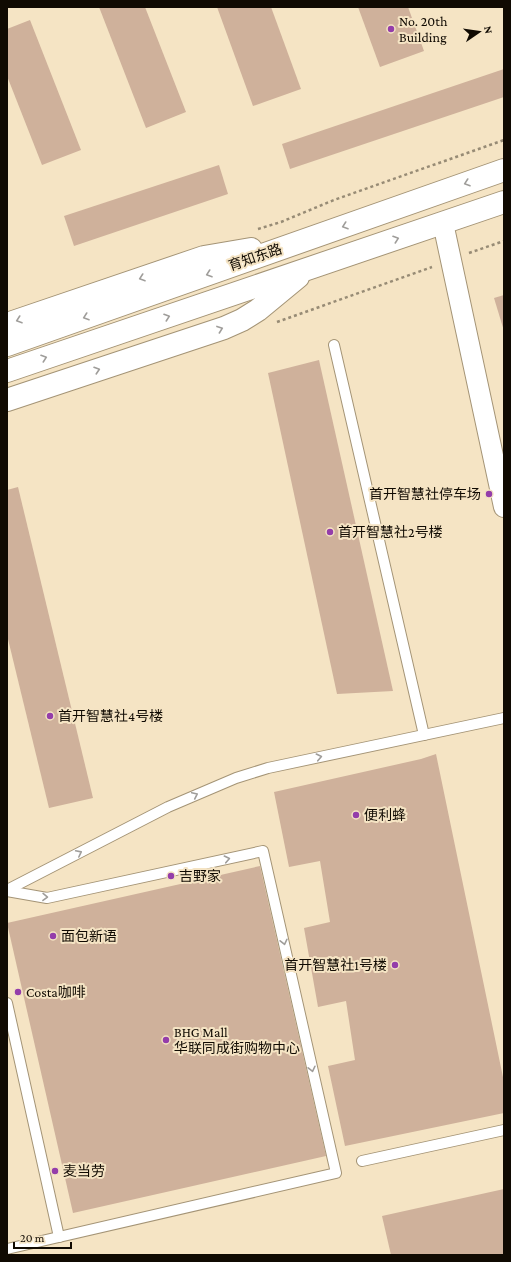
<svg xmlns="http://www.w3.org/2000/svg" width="511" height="1262" viewBox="0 0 511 1262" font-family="'Crimson Pro','Noto Sans SC',serif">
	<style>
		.building { fill: #cfb19b }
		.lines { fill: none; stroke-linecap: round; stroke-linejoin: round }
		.lane-casing { stroke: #a49476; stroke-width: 12 }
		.street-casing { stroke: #a49476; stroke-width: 22 }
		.secondary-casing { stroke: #a49476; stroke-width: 24 }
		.path { stroke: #978b75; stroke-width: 2.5; stroke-dasharray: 3 3; stroke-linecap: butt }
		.lane { stroke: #fff; stroke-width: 10 }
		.street { stroke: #fff; stroke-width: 20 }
		.secondary { stroke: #fff; stroke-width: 22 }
		.oneway { stroke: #9f9d9a }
		.poi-dot { fill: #943daa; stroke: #f5e4c4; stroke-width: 1.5 }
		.labels { text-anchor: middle; stroke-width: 4; stroke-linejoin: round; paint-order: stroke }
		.poi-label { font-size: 14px; fill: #100a02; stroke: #f5e4c4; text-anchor: start }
		.street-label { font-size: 14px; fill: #100a02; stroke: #f5e4c4 }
	</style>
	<rect width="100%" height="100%" fill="#f5e4c4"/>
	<!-- building -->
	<g class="building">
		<polygon points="99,7 145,7 186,112 146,128"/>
		<polygon points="217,7 271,7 301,89 253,106"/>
		<polygon points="358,7 408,7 424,51 380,67"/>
		<polygon points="30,20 81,150 42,165 7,76 7,29"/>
		<polygon points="504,69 504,97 290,169 282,144"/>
		<polygon points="219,165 228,194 74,246 64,216"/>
		<polygon points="504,295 504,331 494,298"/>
		<polygon points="319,360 393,691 337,694 268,373"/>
		<polygon points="18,487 93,798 49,808 7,635 7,490"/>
		<polygon points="436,754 504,1082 504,1113 345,1146 328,1066 355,1060 346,1001 318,1007 304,928 330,922 320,861 289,867 274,792 421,759"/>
		<polygon points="260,866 326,1156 73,1213 7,923"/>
		<polygon points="504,1189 504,1255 391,1255 382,1216"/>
	</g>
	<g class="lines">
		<!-- lane casing -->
		<g class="lane-casing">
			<g id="lane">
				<polyline points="334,345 424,735"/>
				<polyline points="7,890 168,807 236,778 268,768 504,718"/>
				<polyline points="7,891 47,898 263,851 336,1173 7,1249"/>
				<polyline points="7,1003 59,1237"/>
				<polyline points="362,1161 504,1130"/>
			</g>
		</g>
		<!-- street casing -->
		<g class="street-casing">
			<polyline id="street" points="443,223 504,507"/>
		</g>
		<!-- secondary casing -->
		<g class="secondary-casing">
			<g id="secondary">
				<polyline points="7,324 204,257 251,249"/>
				<polyline points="7,345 504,170"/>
				<polyline points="7,371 504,202"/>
				<polyline points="7,400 224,328 242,320 258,310 298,277"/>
			</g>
		</g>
		<!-- path -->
		<g class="path">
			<polyline points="258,229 281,222 334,200 504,140"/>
			<polyline points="469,253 504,241"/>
			<polyline points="277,322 432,267"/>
		</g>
		<!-- lane -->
		<use href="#lane" class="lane"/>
		<!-- street -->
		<use href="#street" class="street"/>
		<!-- secondary -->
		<use href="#secondary" class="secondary"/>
	</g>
	<!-- one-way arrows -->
	<defs><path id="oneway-chevron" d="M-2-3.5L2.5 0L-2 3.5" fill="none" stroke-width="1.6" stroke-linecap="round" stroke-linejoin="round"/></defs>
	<g class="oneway">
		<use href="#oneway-chevron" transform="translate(467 183) rotate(161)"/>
		<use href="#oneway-chevron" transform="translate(345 226) rotate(161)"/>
		<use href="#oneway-chevron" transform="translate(396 239) rotate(-19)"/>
		<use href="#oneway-chevron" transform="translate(209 274) rotate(161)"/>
		<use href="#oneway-chevron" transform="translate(142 278) rotate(161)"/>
		<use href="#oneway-chevron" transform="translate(86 317) rotate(161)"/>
		<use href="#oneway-chevron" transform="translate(167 317) rotate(-19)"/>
		<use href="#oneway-chevron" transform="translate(19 320) rotate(161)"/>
		<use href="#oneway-chevron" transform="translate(220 329) rotate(-20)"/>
		<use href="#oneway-chevron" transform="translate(44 358) rotate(-19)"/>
		<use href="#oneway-chevron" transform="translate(97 370) rotate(-18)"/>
		<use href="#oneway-chevron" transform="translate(319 757) rotate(-12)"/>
		<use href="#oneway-chevron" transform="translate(195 795) rotate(-25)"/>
		<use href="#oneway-chevron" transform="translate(79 853) rotate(-27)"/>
		<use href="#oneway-chevron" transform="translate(227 859) rotate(-12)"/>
		<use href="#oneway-chevron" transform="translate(45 897) rotate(1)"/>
		<use href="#oneway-chevron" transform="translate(284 942) rotate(77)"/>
		<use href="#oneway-chevron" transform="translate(312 1069) rotate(77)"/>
	</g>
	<!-- markers -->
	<g class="poi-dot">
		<circle cx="391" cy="29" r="4"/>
		<circle cx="489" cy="494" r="4"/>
		<circle cx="330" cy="532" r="4"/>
		<circle cx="50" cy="716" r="4"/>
		<circle cx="356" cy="815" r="4"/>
		<circle cx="171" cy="876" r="4"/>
		<circle cx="53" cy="936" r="4"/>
		<circle cx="395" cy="965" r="4"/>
		<circle cx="18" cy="992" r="4"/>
		<circle cx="166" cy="1040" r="4"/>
		<circle cx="55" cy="1171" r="4"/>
	</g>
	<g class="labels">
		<!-- poi labels -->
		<g class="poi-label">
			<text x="399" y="26">No. 20th<tspan x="399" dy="16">Building</tspan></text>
			<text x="481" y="499" text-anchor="end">首开智慧社停车场</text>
			<text x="338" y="537">首开智慧社2号楼</text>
			<text x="58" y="721">首开智慧社4号楼</text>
			<text x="364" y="820">便利蜂</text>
			<text x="179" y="881">吉野家</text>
			<text x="61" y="941">面包新语</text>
			<text x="387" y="970" text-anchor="end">首开智慧社1号楼</text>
			<text x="26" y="997">Costa咖啡</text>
			<text x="174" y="1037">BHG Mall<tspan x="174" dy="16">华联同成街购物中心</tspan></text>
			<text x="63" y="1176">麦当劳</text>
		</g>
		<!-- street labels -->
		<g class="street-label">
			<text transform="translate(255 257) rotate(-19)" y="5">育知东路</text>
		</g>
	</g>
	<!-- border -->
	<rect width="511" height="1262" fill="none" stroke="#100a02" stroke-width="16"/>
	<!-- north arrow -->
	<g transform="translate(479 32) rotate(77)" stroke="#f5e4c4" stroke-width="3" paint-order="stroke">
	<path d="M0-3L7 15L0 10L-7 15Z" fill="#100a02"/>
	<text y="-6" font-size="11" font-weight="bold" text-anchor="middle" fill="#100a02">N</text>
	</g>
	<!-- scale -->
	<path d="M14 1242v6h57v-6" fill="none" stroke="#100a02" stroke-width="2"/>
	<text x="20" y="1242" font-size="12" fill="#100a02" stroke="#f5e4c4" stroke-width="3" paint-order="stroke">20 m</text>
</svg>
